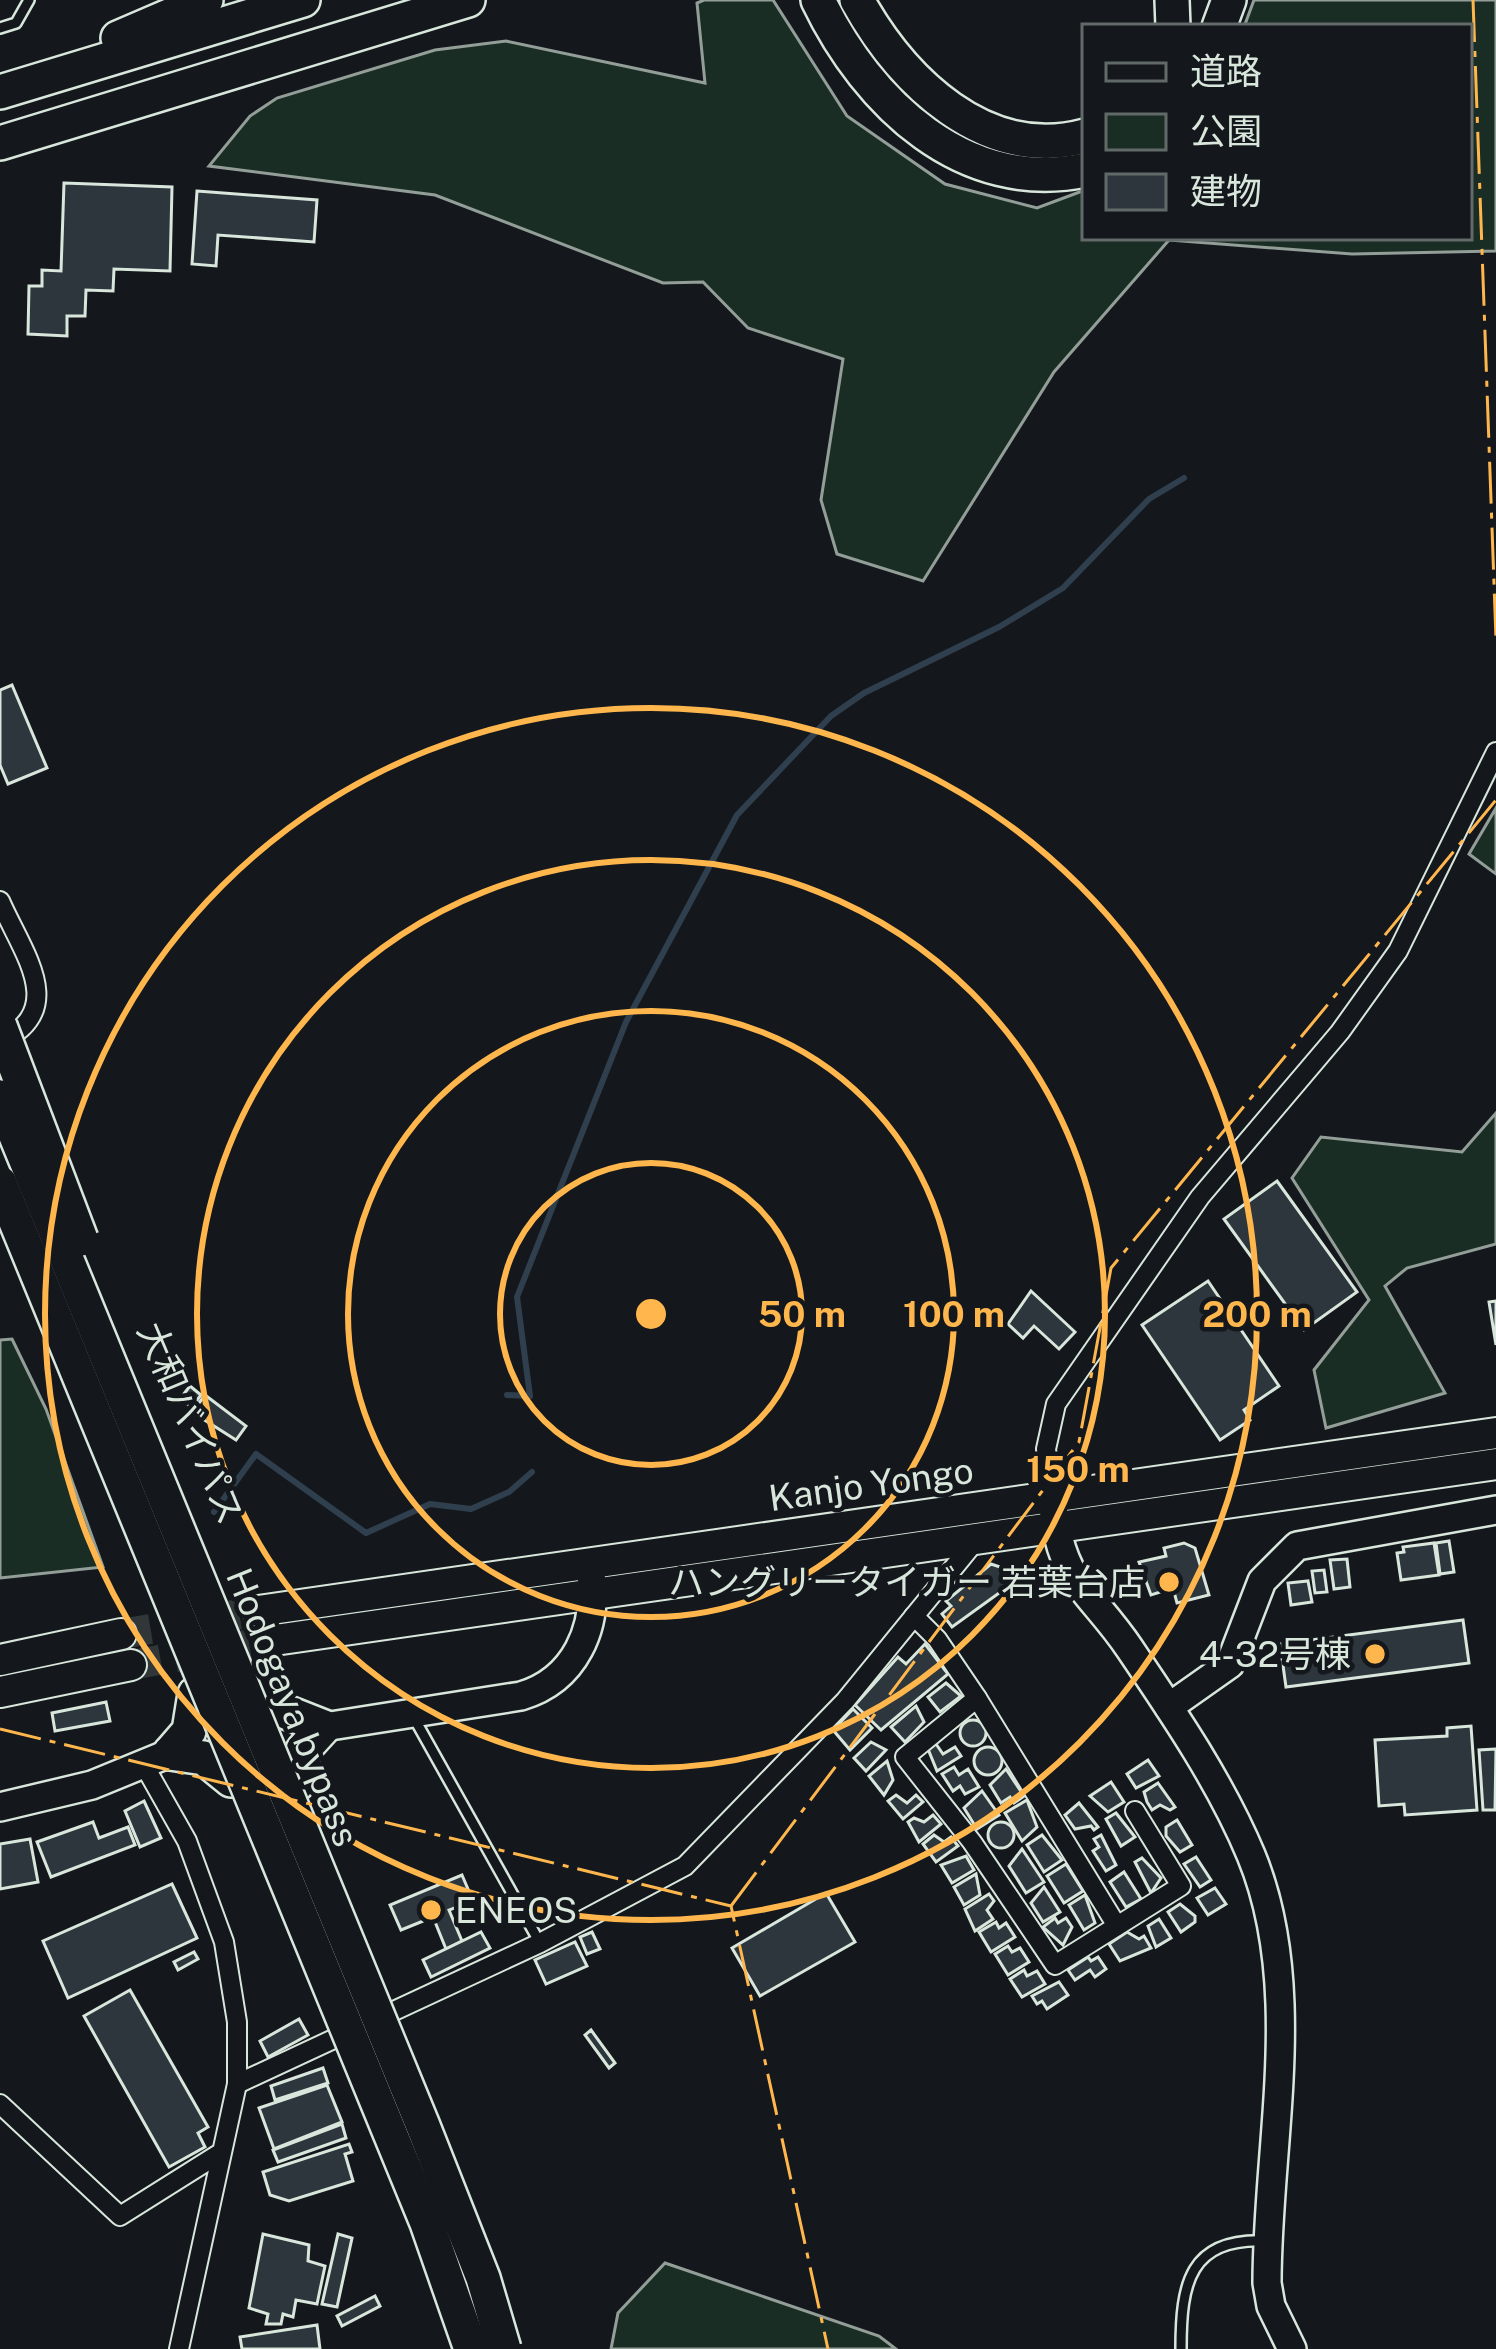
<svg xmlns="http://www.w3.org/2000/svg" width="1496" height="2349" viewBox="0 0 1496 2349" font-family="'Public Sans','Noto Sans JP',sans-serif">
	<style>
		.green { fill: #1a2d24; stroke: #939e99; stroke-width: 3 }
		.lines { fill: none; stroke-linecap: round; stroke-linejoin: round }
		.stream { stroke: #2f3f4d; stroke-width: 6 }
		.building { fill: #2c363c; stroke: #d8e6dc; stroke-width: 3 }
		.primary-tunnel { stroke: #313739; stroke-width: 30; stroke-dasharray: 30 15; stroke-linecap: butt }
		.lane-casing { stroke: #d8e6dc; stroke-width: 14 }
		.street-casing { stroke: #d8e6dc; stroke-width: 22 }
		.secondary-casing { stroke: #d8e6dc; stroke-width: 32 }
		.primary-casing { stroke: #d8e6dc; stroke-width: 34 }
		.highway-casing { stroke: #d8e6dc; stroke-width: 38 }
		.lane { stroke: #14181c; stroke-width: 9 }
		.street { stroke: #14181c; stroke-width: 18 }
		.secondary { stroke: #14181c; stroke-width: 27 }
		.primary { stroke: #14181c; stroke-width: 30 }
		.highway { stroke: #14181c; stroke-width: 33 }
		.highway-bridge-casing { stroke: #d8e6dc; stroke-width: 38; stroke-linecap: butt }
		.highway-bridge { stroke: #14181c; stroke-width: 33 }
		.power { stroke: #ffb74d; stroke-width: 3; stroke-dasharray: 42 9 6 9; stroke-linecap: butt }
		.ring { fill: none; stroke: #ffb74d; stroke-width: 6 }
		.poi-dot { fill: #ffb74d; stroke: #14181c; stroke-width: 4.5 }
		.labels { text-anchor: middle; stroke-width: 9; stroke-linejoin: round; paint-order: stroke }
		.street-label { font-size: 36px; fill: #d8e6dc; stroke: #14181c }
		.poi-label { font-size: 36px; fill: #d8e6dc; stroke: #14181c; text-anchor: end }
		.centre { fill: #ffb74d; stroke: #14181c; stroke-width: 6 }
		.ring-label { font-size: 36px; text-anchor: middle; font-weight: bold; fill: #ffb74d; stroke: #14181c; stroke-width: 9; stroke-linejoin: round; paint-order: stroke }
	</style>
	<rect width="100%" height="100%" fill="#14181c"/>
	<!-- green -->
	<g class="green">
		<polygon points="704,0 773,0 847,116 945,184 1037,208 1085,190 1085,237 1469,237 1469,27 1244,27 1254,0 1496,0 1496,251 1352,254 1169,240 1054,372 923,581 837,554 821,500 843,359 748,328 703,282 663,283 435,195 209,166 250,116 277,98 435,50 506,41 705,83 697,3"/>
		<polygon points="1496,808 1496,874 1469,854"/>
		<polygon points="1496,1113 1496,1244 1407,1268 1385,1286 1445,1393 1326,1428 1314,1370 1369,1300 1292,1178 1321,1137 1462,1152"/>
		<polygon points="12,1339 46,1409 103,1567 0,1578 0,1340"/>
		<polygon points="665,2263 879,2336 896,2349 611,2349 618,2313"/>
	</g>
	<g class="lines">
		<!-- stream -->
		<g class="stream">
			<polyline points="507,1395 530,1396 517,1297 626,1022 737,815 831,716 864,693 999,627 1063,588 1149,499 1184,478"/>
			<polyline points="214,1512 256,1454 366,1533 430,1504 471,1509 509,1492 532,1472"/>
		</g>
	</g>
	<!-- building -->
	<g class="building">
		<polygon points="64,183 172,187 170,271 114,269 113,291 86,290 85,316 67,316 67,336 28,334 29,286 42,286 42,270 61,271"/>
		<polygon points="197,191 317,200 314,242 218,235 216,266 192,264"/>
		<polygon points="12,685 47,768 8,784 0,765 0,690"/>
		<polygon points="1277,1181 1357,1292 1304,1330 1224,1219"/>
		<polygon points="1208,1281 1279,1386 1244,1410 1250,1420 1220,1440 1142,1325"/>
		<polygon points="1031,1291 1075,1332 1059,1349 1034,1326 1023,1338 1008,1324"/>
		<polygon points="1496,1301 1496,1345 1489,1302"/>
		<polygon points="190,1386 201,1395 192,1407 180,1399"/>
		<polygon points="205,1395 246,1426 236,1440 192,1412"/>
		<polygon points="1449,1541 1454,1572 1440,1574 1436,1543"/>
		<polygon points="1184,1543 1195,1548 1209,1595 1177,1603 1173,1588 1151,1595 1139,1562 1166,1556 1164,1548"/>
		<polygon points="1434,1543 1439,1575 1401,1580 1397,1553 1404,1552 1403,1547"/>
		<polygon points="1347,1559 1350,1587 1334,1589 1330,1560"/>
		<polygon points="991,1564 1024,1575 952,1627 942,1614 951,1606 946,1601"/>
		<polygon points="1324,1570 1327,1592 1315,1593 1312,1571"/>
		<polygon points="1308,1581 1312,1602 1291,1605 1288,1583"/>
		<polygon points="1463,1620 1469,1663 1286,1687 1280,1644"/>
		<polygon points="925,1644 948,1674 881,1730 855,1705 898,1657 906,1664"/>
		<polygon points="946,1683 961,1696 940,1712 928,1697"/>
		<polygon points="106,1702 110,1721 55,1731 52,1713"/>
		<polygon points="916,1706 924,1722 905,1742 891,1727"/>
		<polygon points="853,1709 872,1728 850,1750 833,1730"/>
		<circle cx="973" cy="1733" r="13"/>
		<polygon points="1471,1726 1477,1810 1405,1815 1404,1804 1379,1806 1375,1740 1447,1736 1447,1728"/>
		<polygon points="871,1742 886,1750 866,1771 854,1758"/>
		<polygon points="936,1744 943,1754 955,1747 961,1756 937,1771 928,1749"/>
		<circle cx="988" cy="1761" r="14"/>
		<polygon points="1496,1749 1495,1810 1483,1810 1479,1750"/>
		<polygon points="1148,1760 1159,1776 1136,1788 1127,1774"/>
		<polygon points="887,1761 893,1780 884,1795 869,1776"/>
		<polygon points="954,1767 959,1775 968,1769 979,1787 965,1794 960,1786 953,1791 942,1774"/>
		<polygon points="1006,1769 1024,1796 1014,1803 1010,1797 1001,1803 990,1785"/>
		<polygon points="1111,1782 1124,1802 1108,1812 1090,1796"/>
		<polygon points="1158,1783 1175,1807 1170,1810 1160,1805 1152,1810 1147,1802 1144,1792"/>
		<polygon points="982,1791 999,1815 977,1829 964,1808"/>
		<polygon points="896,1795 907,1803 916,1795 923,1802 903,1819 888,1801"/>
		<polygon points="1027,1800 1037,1827 1022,1841 1005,1813"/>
		<polygon points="144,1801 161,1838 140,1847 125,1811"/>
		<polygon points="1079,1803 1098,1827 1094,1830 1091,1826 1075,1829 1065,1815"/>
		<polygon points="1116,1813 1135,1837 1121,1846 1106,1819"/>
		<polygon points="933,1815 941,1824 919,1842 908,1822 914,1818 924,1822"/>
		<polygon points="1177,1820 1192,1845 1180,1852 1166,1836 1166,1827"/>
		<polygon points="93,1822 99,1838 128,1827 135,1845 51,1877 37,1842"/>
		<circle cx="1001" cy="1835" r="13"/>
		<polygon points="934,1835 944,1842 951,1837 958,1846 936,1862 923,1844"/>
		<polygon points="1042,1835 1062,1860 1044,1872 1027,1845"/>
		<polygon points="1101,1835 1116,1865 1106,1871 1093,1851 1099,1847 1094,1839"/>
		<polygon points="30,1839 38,1882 0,1889 0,1844"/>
		<polygon points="1022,1849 1044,1882 1026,1893 1009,1866"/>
		<polygon points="966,1856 974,1870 952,1883 941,1865"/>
		<polygon points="1196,1857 1211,1880 1200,1887 1184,1864"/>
		<polygon points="1142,1858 1161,1878 1151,1893 1135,1862"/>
		<polygon points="1066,1864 1083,1891 1064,1903 1047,1876"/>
		<polygon points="1124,1872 1141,1899 1126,1907 1110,1882"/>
		<polygon points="976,1874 980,1895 964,1905 954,1887"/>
		<polygon points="462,1875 473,1901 449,1910 462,1941 446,1949 433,1917 401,1930 390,1905"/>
		<polygon points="172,1884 197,1938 68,1998 43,1941"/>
		<polygon points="1044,1887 1060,1912 1043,1922 1031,1903"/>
		<polygon points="1215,1888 1226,1904 1208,1915 1197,1898"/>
		<polygon points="826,1893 855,1942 760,1996 732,1948"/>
		<polygon points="989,1894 994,1901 987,1910 993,1919 975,1931 965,1909"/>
		<polygon points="1085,1895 1095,1923 1084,1930 1069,1905"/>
		<polygon points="1180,1904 1195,1916 1195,1922 1181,1932 1168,1912"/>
		<polygon points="1055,1918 1058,1923 1066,1918 1072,1927 1063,1945 1043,1927"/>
		<polygon points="1159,1919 1171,1938 1156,1947 1148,1926"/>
		<polygon points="996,1922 999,1928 1006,1923 1015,1937 991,1952 979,1932"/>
		<polygon points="481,1932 490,1948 431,1977 423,1960"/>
		<polygon points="592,1932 600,1949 587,1954 580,1937"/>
		<polygon points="1127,1932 1139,1939 1144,1936 1151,1948 1120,1961 1109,1944"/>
		<polygon points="575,1942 587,1966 546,1984 535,1960"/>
		<polygon points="1008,1946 1012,1952 1020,1948 1029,1962 1008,1975 995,1954"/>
		<polygon points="194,1952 198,1959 178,1970 174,1962"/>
		<polygon points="1088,1957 1091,1961 1098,1957 1106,1969 1095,1977 1090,1970 1075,1980 1068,1970"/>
		<polygon points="1024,1970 1027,1976 1037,1971 1045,1984 1022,1997 1010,1979"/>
		<polygon points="1059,1982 1068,1995 1047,2009 1042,2001 1037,2004 1032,1996"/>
		<polygon points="130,1990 208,2127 198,2133 205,2147 169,2167 84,2016"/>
		<polygon points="299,2019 308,2035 268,2057 260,2041"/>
		<polygon points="591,2030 615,2063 609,2068 585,2035"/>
		<polygon points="323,2068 328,2083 275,2100 271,2086"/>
		<polygon points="327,2085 342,2122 274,2149 259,2108"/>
		<polygon points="342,2124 346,2138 278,2162 273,2150"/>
		<polygon points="349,2144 352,2152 345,2154 353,2181 289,2201 270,2195 263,2172"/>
		<polygon points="263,2234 309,2245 308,2261 325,2266 317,2304 296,2300 293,2317 283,2314 281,2324 266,2324 268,2314 249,2308"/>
		<polygon points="338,2234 352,2238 337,2307 322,2304"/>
		<polygon points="375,2296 380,2306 342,2326 337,2316"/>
		<polygon points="317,2325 320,2349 242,2349 240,2337"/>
	</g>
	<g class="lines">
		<!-- primary-tunnel -->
		<g class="primary-tunnel">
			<polyline points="121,1634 258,1611"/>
			<polyline points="131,1665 268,1641"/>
		</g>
		<!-- lane casing -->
		<g class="lane-casing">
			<g id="lane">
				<polyline points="0,28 16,23 29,0"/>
				<polyline points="414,1718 540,1943"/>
				<path d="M1181 2349C1181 2284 1189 2237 1267 2241"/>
			</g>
		</g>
		<!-- street casing -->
		<g class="street-casing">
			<g id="street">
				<path d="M0 901C23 954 69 1009 0 1042"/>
				<polyline points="1052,1498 1046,1449 1056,1404 1200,1197 1340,1032 1398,951 1496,752"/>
				<polyline points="914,1616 937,1639 977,1698 1117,1926"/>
				<polyline points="977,1698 905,1757 972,1842 1055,1965 1181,1886 1135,1811"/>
				<polyline points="144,1765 187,1841 224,1942 237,2022 237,2084 179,2349"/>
				<polyline points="237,2084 540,1943 685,1866 845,1701 977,1539"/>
				<polyline points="0,2104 120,2216 217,2155"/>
			</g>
		</g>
		<!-- secondary casing -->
		<g class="secondary-casing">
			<g id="secondary">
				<path d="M1053 1508C1063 1586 1091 1591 1130 1649 1174 1714 1221 1783 1251 1855 1306 1988 1267 2144 1267 2283L1271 2306 1292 2349"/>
				<polyline points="1169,1707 1230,1664 1262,1581 1297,1546 1496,1510"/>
				<path d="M324 1727 521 1696C575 1680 598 1628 591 1574"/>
				<polyline points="0,1807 92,1785 170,1753"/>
			</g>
		</g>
		<!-- primary casing -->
		<g class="primary-casing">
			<g id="primary">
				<polyline points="258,1611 1496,1433"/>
				<polyline points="268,1641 1496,1464"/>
				<polyline points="0,1660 121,1634"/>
				<polyline points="0,1692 131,1665"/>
			</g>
		</g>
		<!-- highway casing -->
		<g class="highway-casing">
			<g id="highway">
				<path d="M818 0C868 104 964 195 1085 170"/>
				<path d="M857 0C902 81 985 163 1085 136"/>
				<polyline points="1172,0 1173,27"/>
				<polyline points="1219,27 1229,0"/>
				<polyline points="118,38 206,0"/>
				<polyline points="0,92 303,0"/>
				<polyline points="0,143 468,0"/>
				<polyline points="256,1681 286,1712 324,1727 303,1750 297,1784"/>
				<polyline points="170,1753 204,1758 231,1780"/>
				<polyline points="170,1753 189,1731 195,1694"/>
			</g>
		</g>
		<!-- lane -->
		<use href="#lane" class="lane"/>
		<!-- street -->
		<use href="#street" class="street"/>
		<!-- secondary -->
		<use href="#secondary" class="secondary"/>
		<!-- primary -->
		<use href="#primary" class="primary"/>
		<!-- highway -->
		<use href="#highway" class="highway"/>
		<!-- highway-bridge casing -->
		<g class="highway-bridge-casing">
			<g id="highway-bridge">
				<polyline points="0,1026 81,1239"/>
				<polyline points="0,1097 423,2126 483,2278 504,2349"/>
				<polyline points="0,1183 427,2223 471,2349"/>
			</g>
		</g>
		<!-- highway-bridge -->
		<use href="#highway-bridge" class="highway-bridge"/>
		<!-- power -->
		<g class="power">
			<polyline points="1473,0 1496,639"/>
			<polyline points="0,1729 731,1906 828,2349"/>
			<polyline points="731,1906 1079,1442 1111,1268 1496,800"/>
		</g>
	</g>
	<!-- distance rings -->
	<g class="ring">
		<circle cx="651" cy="1314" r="151"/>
		<circle cx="651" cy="1314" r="303"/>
		<circle cx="651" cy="1314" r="454"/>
		<circle cx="651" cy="1314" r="606"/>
	</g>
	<!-- markers -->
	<g class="poi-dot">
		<circle cx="1169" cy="1582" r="12"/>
		<circle cx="1375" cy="1654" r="12"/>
		<circle cx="431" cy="1910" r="12"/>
	</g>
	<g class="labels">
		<!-- street labels -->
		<g class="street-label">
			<text transform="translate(191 1423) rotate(67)" y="13">大和バイパス</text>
			<text transform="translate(871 1484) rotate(-8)" y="13">Kanjo Yongo</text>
			<text transform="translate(293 1707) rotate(68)" y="13">Hodogaya bypass</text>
		</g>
		<!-- poi labels -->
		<g class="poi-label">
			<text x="1145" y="1595">ハングリータイガー 若葉台店</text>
			<text x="1351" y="1667">4-32号棟</text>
			<text x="455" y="1923" text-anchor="start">ENEOS</text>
		</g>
	</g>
	<circle cx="651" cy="1314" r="18" class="centre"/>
	<g class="ring-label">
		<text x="802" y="1327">50 m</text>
		<text x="954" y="1327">100 m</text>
		<text x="1257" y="1327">200 m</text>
		<text x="1078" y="1482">150 m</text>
	</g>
	<!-- legend -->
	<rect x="1082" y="24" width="390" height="216" fill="#14181c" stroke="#626a69" stroke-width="3"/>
	<rect x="1106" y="63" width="60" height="18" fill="#14181c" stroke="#626a69" stroke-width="3"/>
	<text x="1190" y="84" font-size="36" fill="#d8e6dc">道路</text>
	<rect x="1106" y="114" width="60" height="36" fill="#1a2d24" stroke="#626a69" stroke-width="3"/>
	<text x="1190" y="144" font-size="36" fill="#d8e6dc">公園</text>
	<rect x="1106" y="174" width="60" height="36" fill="#2c363c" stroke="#626a69" stroke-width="3"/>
	<text x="1190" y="204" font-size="36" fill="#d8e6dc">建物</text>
</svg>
